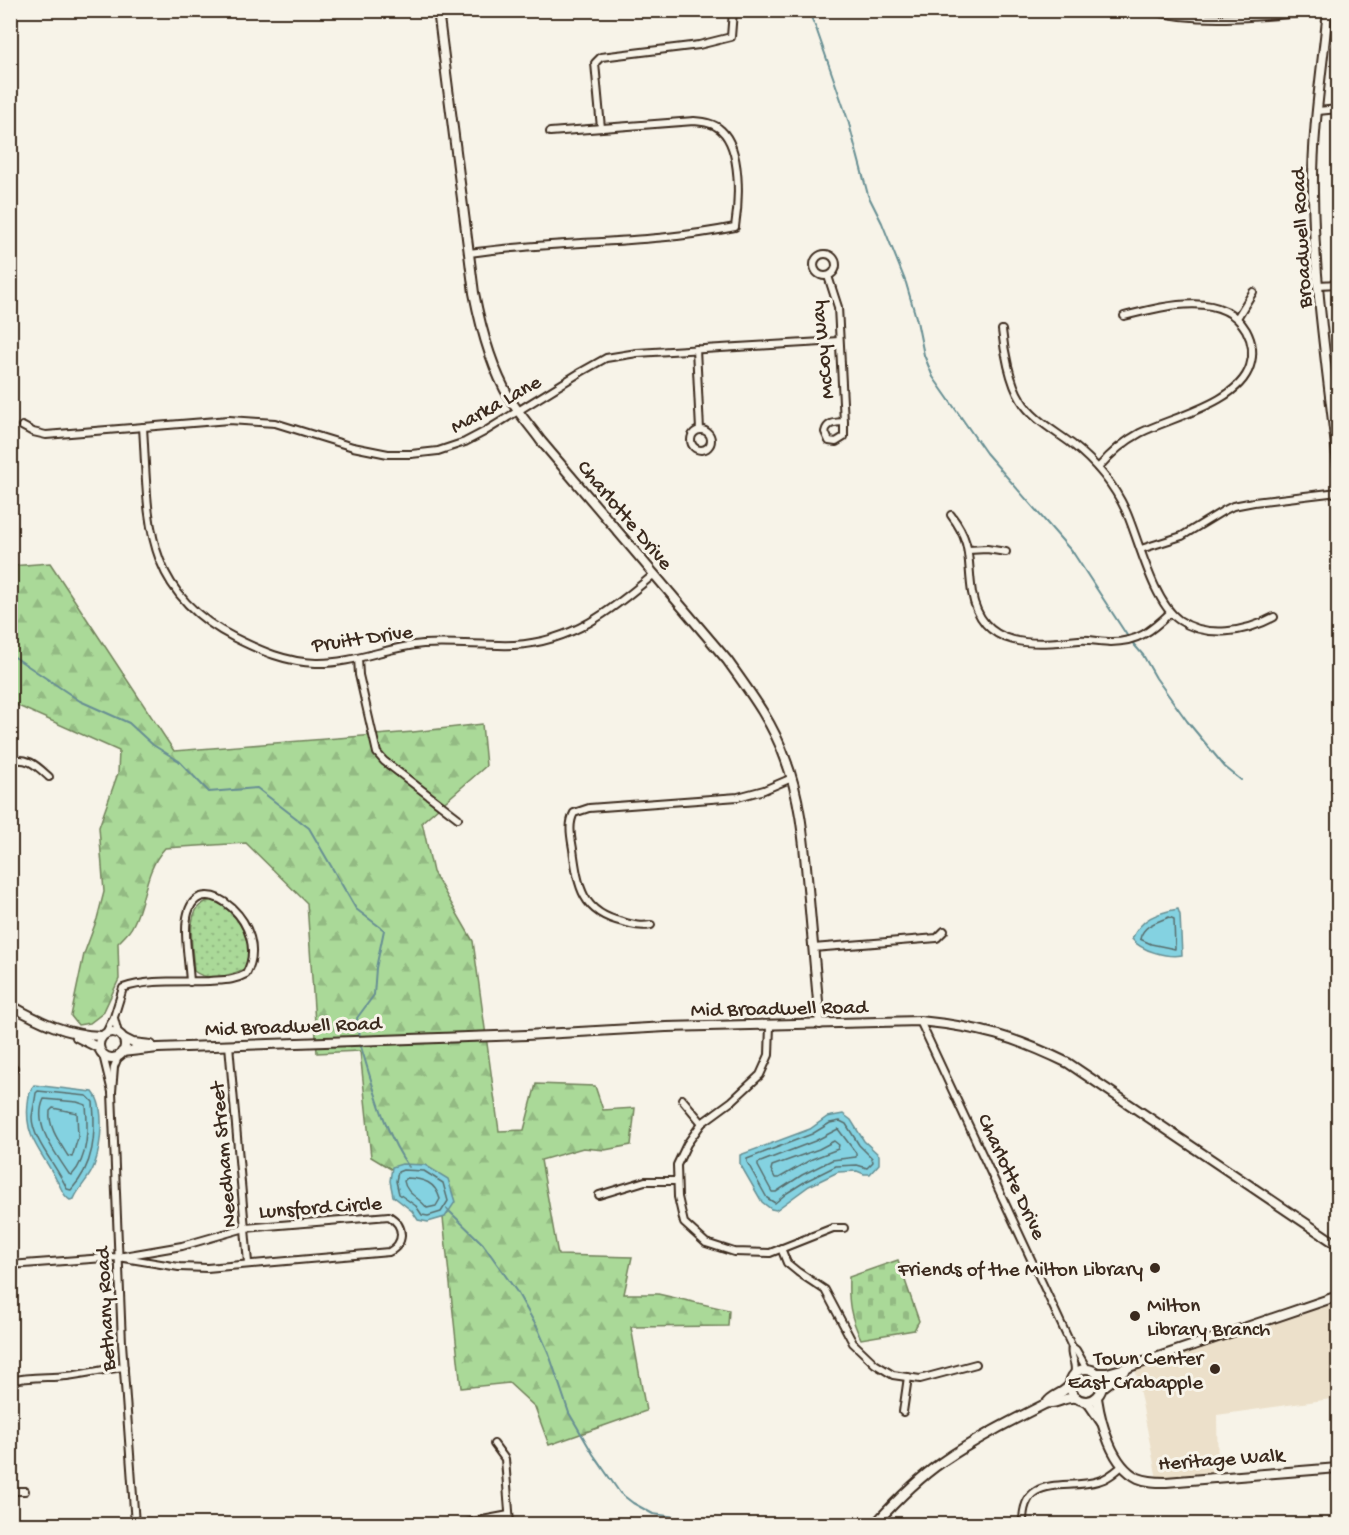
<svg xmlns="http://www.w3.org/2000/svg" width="1349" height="1535" viewBox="0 0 1349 1535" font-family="'Gochi Hand',sans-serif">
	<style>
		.built { fill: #ece0ca }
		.green { fill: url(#green-dots); stroke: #72825b; stroke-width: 1.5 }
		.forest { fill: url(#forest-firs); stroke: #72825b; stroke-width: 1.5 }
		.cemetery { fill: url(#cemetery-stones); stroke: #72825b; stroke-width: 1.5 }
		.water { fill: #84d2e1; stroke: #678f93; stroke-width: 1.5 }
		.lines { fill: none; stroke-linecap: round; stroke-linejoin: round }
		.shore { stroke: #586d6c; stroke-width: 1.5 }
		.stream { stroke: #678f93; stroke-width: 2 }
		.minor-casing { stroke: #3b2a1e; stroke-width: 10 }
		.tertiary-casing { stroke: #3b2a1e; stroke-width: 12 }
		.minor { stroke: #f7f3e8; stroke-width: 6 }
		.tertiary { stroke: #f7f3e8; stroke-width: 8 }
		.poi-dot { fill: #3b2a1e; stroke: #f7f3e8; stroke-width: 2 }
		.labels { text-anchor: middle; stroke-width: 6; stroke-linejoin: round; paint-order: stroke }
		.street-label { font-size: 21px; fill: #3b2a1e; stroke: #f7f3e8 }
		.poi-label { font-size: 21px; fill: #3b2a1e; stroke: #f7f3e8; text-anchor: end }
	</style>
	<defs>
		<pattern id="green-dots" width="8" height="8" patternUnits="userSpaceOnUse" patternTransform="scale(1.5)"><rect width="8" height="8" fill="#aad998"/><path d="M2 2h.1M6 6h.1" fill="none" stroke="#93ba83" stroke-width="1.8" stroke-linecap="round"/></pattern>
		<pattern id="forest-firs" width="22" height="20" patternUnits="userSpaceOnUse" patternTransform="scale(1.5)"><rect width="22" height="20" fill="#aad998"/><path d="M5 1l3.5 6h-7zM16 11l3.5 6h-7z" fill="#93ba83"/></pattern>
		<pattern id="cemetery-stones" width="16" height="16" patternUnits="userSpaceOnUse" patternTransform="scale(1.5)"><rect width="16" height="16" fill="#aad998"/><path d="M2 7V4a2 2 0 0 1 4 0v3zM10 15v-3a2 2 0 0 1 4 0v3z" fill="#93ba83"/></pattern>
	</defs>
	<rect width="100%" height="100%" fill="#f7f3e8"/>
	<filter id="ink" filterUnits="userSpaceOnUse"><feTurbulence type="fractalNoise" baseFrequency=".0167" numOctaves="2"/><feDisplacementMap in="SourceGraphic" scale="12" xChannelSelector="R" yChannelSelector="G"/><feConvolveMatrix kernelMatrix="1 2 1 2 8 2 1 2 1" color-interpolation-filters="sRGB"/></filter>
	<g filter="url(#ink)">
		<!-- built -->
		<polygon class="built" points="1338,1290 1338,1398 1217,1415 1218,1475 1157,1479 1134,1363"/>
		<!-- green -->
		<path class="green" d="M213 900C236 909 259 946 244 969 230 976 207 982 194 971 193 949 182 903 213 900Z"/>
		<!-- forest -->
		<path class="forest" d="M50 563 174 751 413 732 482 724 486 766 422 822 433 872 473 941 499 1131 524 1130 536 1084 595 1086 603 1110 635 1108 631 1145 605 1150 583 1148 541 1160 558 1255 632 1257 624 1294H658L729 1310 728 1326 631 1327 646 1411 549 1445 535 1407 509 1383 461 1388 441 1199 371 1157 360 1051 317 1053 307 903 246 843 165 848C144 871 146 900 133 925 130 932 123 938 118 943L119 979 103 1013 90 1023 78 1025 71 1016 84 954 97 919 104 892 99 827 118 773 119 751 16 705 11 707V566Z"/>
		<!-- cemetery -->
		<path class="cemetery" d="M898 1260 919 1321 914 1330 861 1339C850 1317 848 1302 849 1277Z"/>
		<!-- water -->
		<g class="water">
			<path d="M1178 909 1180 915 1182 955C1168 958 1141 951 1132 939 1141 918 1157 913 1178 909Z"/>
			<path d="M34 1085 93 1092C106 1108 101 1147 94 1166 90 1178 79 1187 74 1199L70 1200C62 1195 62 1188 57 1181 42 1151 24 1139 28 1103 29 1096 29 1091 34 1085Z"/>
			<polygon points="843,1114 851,1120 864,1141 879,1155 879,1164 870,1174 864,1174 857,1171 838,1172 809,1186 776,1210 771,1209 762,1202 740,1164 740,1155 810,1129 827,1117"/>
			<polygon points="402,1164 425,1165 448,1179 455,1202 445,1217 428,1222 418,1220 412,1211 393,1196 390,1181 392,1167"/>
		</g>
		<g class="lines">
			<!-- shore -->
			<g class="shore">
				<path d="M1169 917 1174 919 1175 949 1151 944 1140 939C1143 925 1157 922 1169 917Z"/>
				<path d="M38 1091 87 1096 93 1102C96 1135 94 1165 71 1190L67 1189C58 1167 32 1140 32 1117 33 1109 35 1101 36 1093Z"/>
				<path d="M44 1099 77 1102 86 1105C88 1128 89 1157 72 1175L69 1174C55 1152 32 1125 44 1099Z"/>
				<path d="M53 1108 77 1113 78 1138 72 1157 68 1156C60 1143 48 1127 50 1111Z"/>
				<polygon points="840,1121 846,1124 859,1145 872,1158 873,1162 867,1168 857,1165 836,1166 806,1181 787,1193 775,1203 767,1198 747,1162 747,1159 812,1134 830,1123"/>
				<polygon points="838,1129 856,1153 856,1157 832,1160 802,1175 776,1192 772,1192 758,1166 758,1163 815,1141"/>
				<polygon points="834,1141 839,1145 838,1149 812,1159 779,1178 775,1178 771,1170 772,1166 819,1149"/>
				<polygon points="403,1170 424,1171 443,1183 448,1201 441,1212 428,1216 422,1215 416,1206 399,1194 396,1181 398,1172"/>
				<path d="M407 1178C424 1179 435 1182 440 1199L436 1206 427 1208C419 1197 406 1194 404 1181Z"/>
			</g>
			<!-- stream -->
			<g class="stream">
				<polyline points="808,10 816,28 848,120 868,195 882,223 906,283 917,321 924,355 933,377 986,453 1074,554 1130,640 1143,655 1156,678 1187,721 1225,767 1241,780"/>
				<polyline points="10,654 80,701 129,723 153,745 179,761 209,792 257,788 309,828 356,909 384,930 376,968 374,995 357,1018 360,1037"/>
				<path d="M361 1047C373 1085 385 1135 409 1167"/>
				<polyline points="447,1209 483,1244 517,1292 538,1329 549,1354 569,1413 593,1454 620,1493 633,1503 653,1514 727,1524 757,1524"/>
			</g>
			<!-- minor casing -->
			<g class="minor-casing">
				<g id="minor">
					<path d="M1147 10C1204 25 1270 15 1328 11"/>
					<polyline points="1318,111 1338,109"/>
					<polyline points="601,128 595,63 601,57 699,45 731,37 733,11"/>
					<path d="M469 253C557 240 647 245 735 227 739 202 742 149 721 130 714 123 704 122 694 121L550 132"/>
					<circle cx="825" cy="265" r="11"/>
					<polyline points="828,276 838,307 844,422"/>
					<polyline points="1318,285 1338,284"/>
					<polyline points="1237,318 1253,292"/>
					<path d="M1002 330C1004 350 1010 383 1021 400 1032 419 1055 431 1072 444 1095 462 1114 485 1126 511 1139 540 1153 602 1179 620 1207 639 1246 632 1274 617"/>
					<polyline points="696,349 700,430"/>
					<path d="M844 422V437L836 442 829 441 825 432C827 422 835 423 844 422Z"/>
					<polyline points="22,426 33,432 46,435 229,420 275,423 353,447 388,454 411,454 438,451 465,442 484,432 581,372 606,358 637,353 839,341"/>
					<path d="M143 427C149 518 141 590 235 638 261 651 286 662 316 663 353 664 387 647 423 644 454 642 484 646 514 645 572 642 611 611 653 575"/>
					<circle cx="701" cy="440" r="10"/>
					<path d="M1098 468C1110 454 1123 442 1140 433 1172 417 1239 403 1250 366 1254 354 1252 341 1246 330 1222 289 1161 307 1124 316"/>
					<path d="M951 515C973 544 967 559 972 593 982 650 1034 645 1079 640 1090 639 1100 642 1111 642 1138 642 1151 631 1170 613"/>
					<polyline points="1141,549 1182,536 1223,511 1233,506 1254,502 1338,492"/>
					<polyline points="968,550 987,549 1006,552"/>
					<polyline points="358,658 359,675 377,753 384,761 458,818"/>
					<path d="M10 761C28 756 37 766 49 777"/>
					<path d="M651 925C641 927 633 925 623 922 582 913 578 887 573 849 571 837 568 824 574 813L589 808 738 797 764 790 792 778"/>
					<polyline points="813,948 937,938 944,931"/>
					<polyline points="114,1018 118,1033"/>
					<polyline points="920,1021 1072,1347 1076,1350 1087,1369"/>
					<polyline points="770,1025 769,1055 760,1075 732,1101 702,1123 687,1144 677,1165 678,1197 684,1223 706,1243 734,1252 770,1253 833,1228 844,1228"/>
					<path d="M106 1033 114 1017 123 988C149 979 181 982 209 981 222 980 234 981 246 974 273 926 201 866 188 913 183 931 189 962 190 982"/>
					<polyline points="229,1045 248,1263"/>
					<polyline points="103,1055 112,1092"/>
					<polyline points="118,1057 114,1067 112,1092 122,1343 135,1524"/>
					<polyline points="10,1073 14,1068"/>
					<polyline points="682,1099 702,1123"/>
					<polyline points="599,1195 645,1181 677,1181"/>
					<polyline points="781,1248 787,1263 798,1272 825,1290 853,1343 875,1364 893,1375 920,1379 976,1364"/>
					<path d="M10 1265 118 1257 182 1246 245 1228 389 1216C405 1226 405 1243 389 1252L207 1268 179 1267 118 1257"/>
					<path d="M1072 1347C1069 1357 1078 1364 1074 1374"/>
					<path d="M10 1381C30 1376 48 1378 67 1376 86 1374 104 1369 124 1367"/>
					<polyline points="903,1412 908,1377"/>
					<polyline points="494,1444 505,1459 510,1524"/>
					<polyline points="10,1491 25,1491"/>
					<polyline points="461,1524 509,1515"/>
					<path d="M1023 1524C1022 1472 1066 1491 1098 1481 1107 1479 1115 1472 1122 1466"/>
				</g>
			</g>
			<!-- tertiary casing -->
			<g class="tertiary-casing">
				<g id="tertiary">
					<path d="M438 10 474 293C481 329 491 367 510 399 519 414 531 427 541 441L727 660C749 691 772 721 785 758 801 799 804 844 808 888 812 933 816 979 820 1024"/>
					<path d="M1328 10C1322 70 1312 132 1313 192 1314 283 1328 374 1338 464"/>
					<path d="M10 1005C40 1022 67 1035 101 1036"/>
					<circle cx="112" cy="1045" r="13"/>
					<polyline points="77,1037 99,1048"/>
					<polyline points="123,1038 133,1043 151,1045"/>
					<path d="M122 1052 158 1048 526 1035 666 1027 920 1021C979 1027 1015 1037 1068 1063L1338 1245"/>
					<circle cx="1086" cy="1385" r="16"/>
					<polyline points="1096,1373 1107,1373 1129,1367 1338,1296"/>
					<polyline points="1102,1388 1129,1367"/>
					<path d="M1097 1398C1101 1424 1112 1466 1138 1478 1147 1482 1156 1482 1166 1482L1338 1468"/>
					<polyline points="1085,1402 1089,1404 1102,1423"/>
					<path d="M1047 1403C1057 1405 1065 1396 1076 1398"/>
					<path d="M875 1524C895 1502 917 1479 942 1462 975 1439 1011 1421 1047 1403 1052 1394 1065 1394 1070 1384"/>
				</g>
			</g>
			<!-- minor -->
			<use href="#minor" class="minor"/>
			<!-- tertiary -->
			<use href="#tertiary" class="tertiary"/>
		</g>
	</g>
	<!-- markers -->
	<g class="poi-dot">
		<circle cx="1155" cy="1268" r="6"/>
		<circle cx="1135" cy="1316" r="6"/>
		<circle cx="1215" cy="1369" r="6"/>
	</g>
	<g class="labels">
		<!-- street labels -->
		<g class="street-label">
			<text transform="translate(1300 238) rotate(-93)" y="7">Broadwell Road</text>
			<text transform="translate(821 350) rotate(-96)" y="7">McCoy Way</text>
			<text transform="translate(495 403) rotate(-29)" y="7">Marka Lane</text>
			<text transform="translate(626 514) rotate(50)" y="7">Charlotte Drive</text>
			<text transform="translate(362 637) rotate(-8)" y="7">Pruitt Drive</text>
			<text transform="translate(779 1007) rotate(-1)" y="7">Mid Broadwell Road</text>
			<text transform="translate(293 1025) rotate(-2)" y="7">Mid Broadwell Road</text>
			<text transform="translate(222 1155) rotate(-95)" y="7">Needham Street</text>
			<text transform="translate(1013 1176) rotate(65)" y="7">Charlotte Drive</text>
			<text transform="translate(320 1206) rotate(-4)" y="7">Lunsford Circle</text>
			<text transform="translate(104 1309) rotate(-93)" y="7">Bethany Road</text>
			<text transform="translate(1221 1458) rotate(-4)" y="7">Heritage Walk</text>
		</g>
		<!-- poi labels -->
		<g class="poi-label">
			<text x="1143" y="1275">Friends of the Milton Library</text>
			<text x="1147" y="1311" text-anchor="start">Milton<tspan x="1147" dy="24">Library Branch</tspan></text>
			<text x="1203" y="1364">Town Center<tspan x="1203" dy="24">East Crabapple</tspan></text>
		</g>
	</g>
	<!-- margin -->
	<rect width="1349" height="1535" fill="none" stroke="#f7f3e8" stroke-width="36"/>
	<rect x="18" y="18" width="1313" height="1499" fill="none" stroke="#3b2a1e" stroke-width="2" filter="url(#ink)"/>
</svg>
